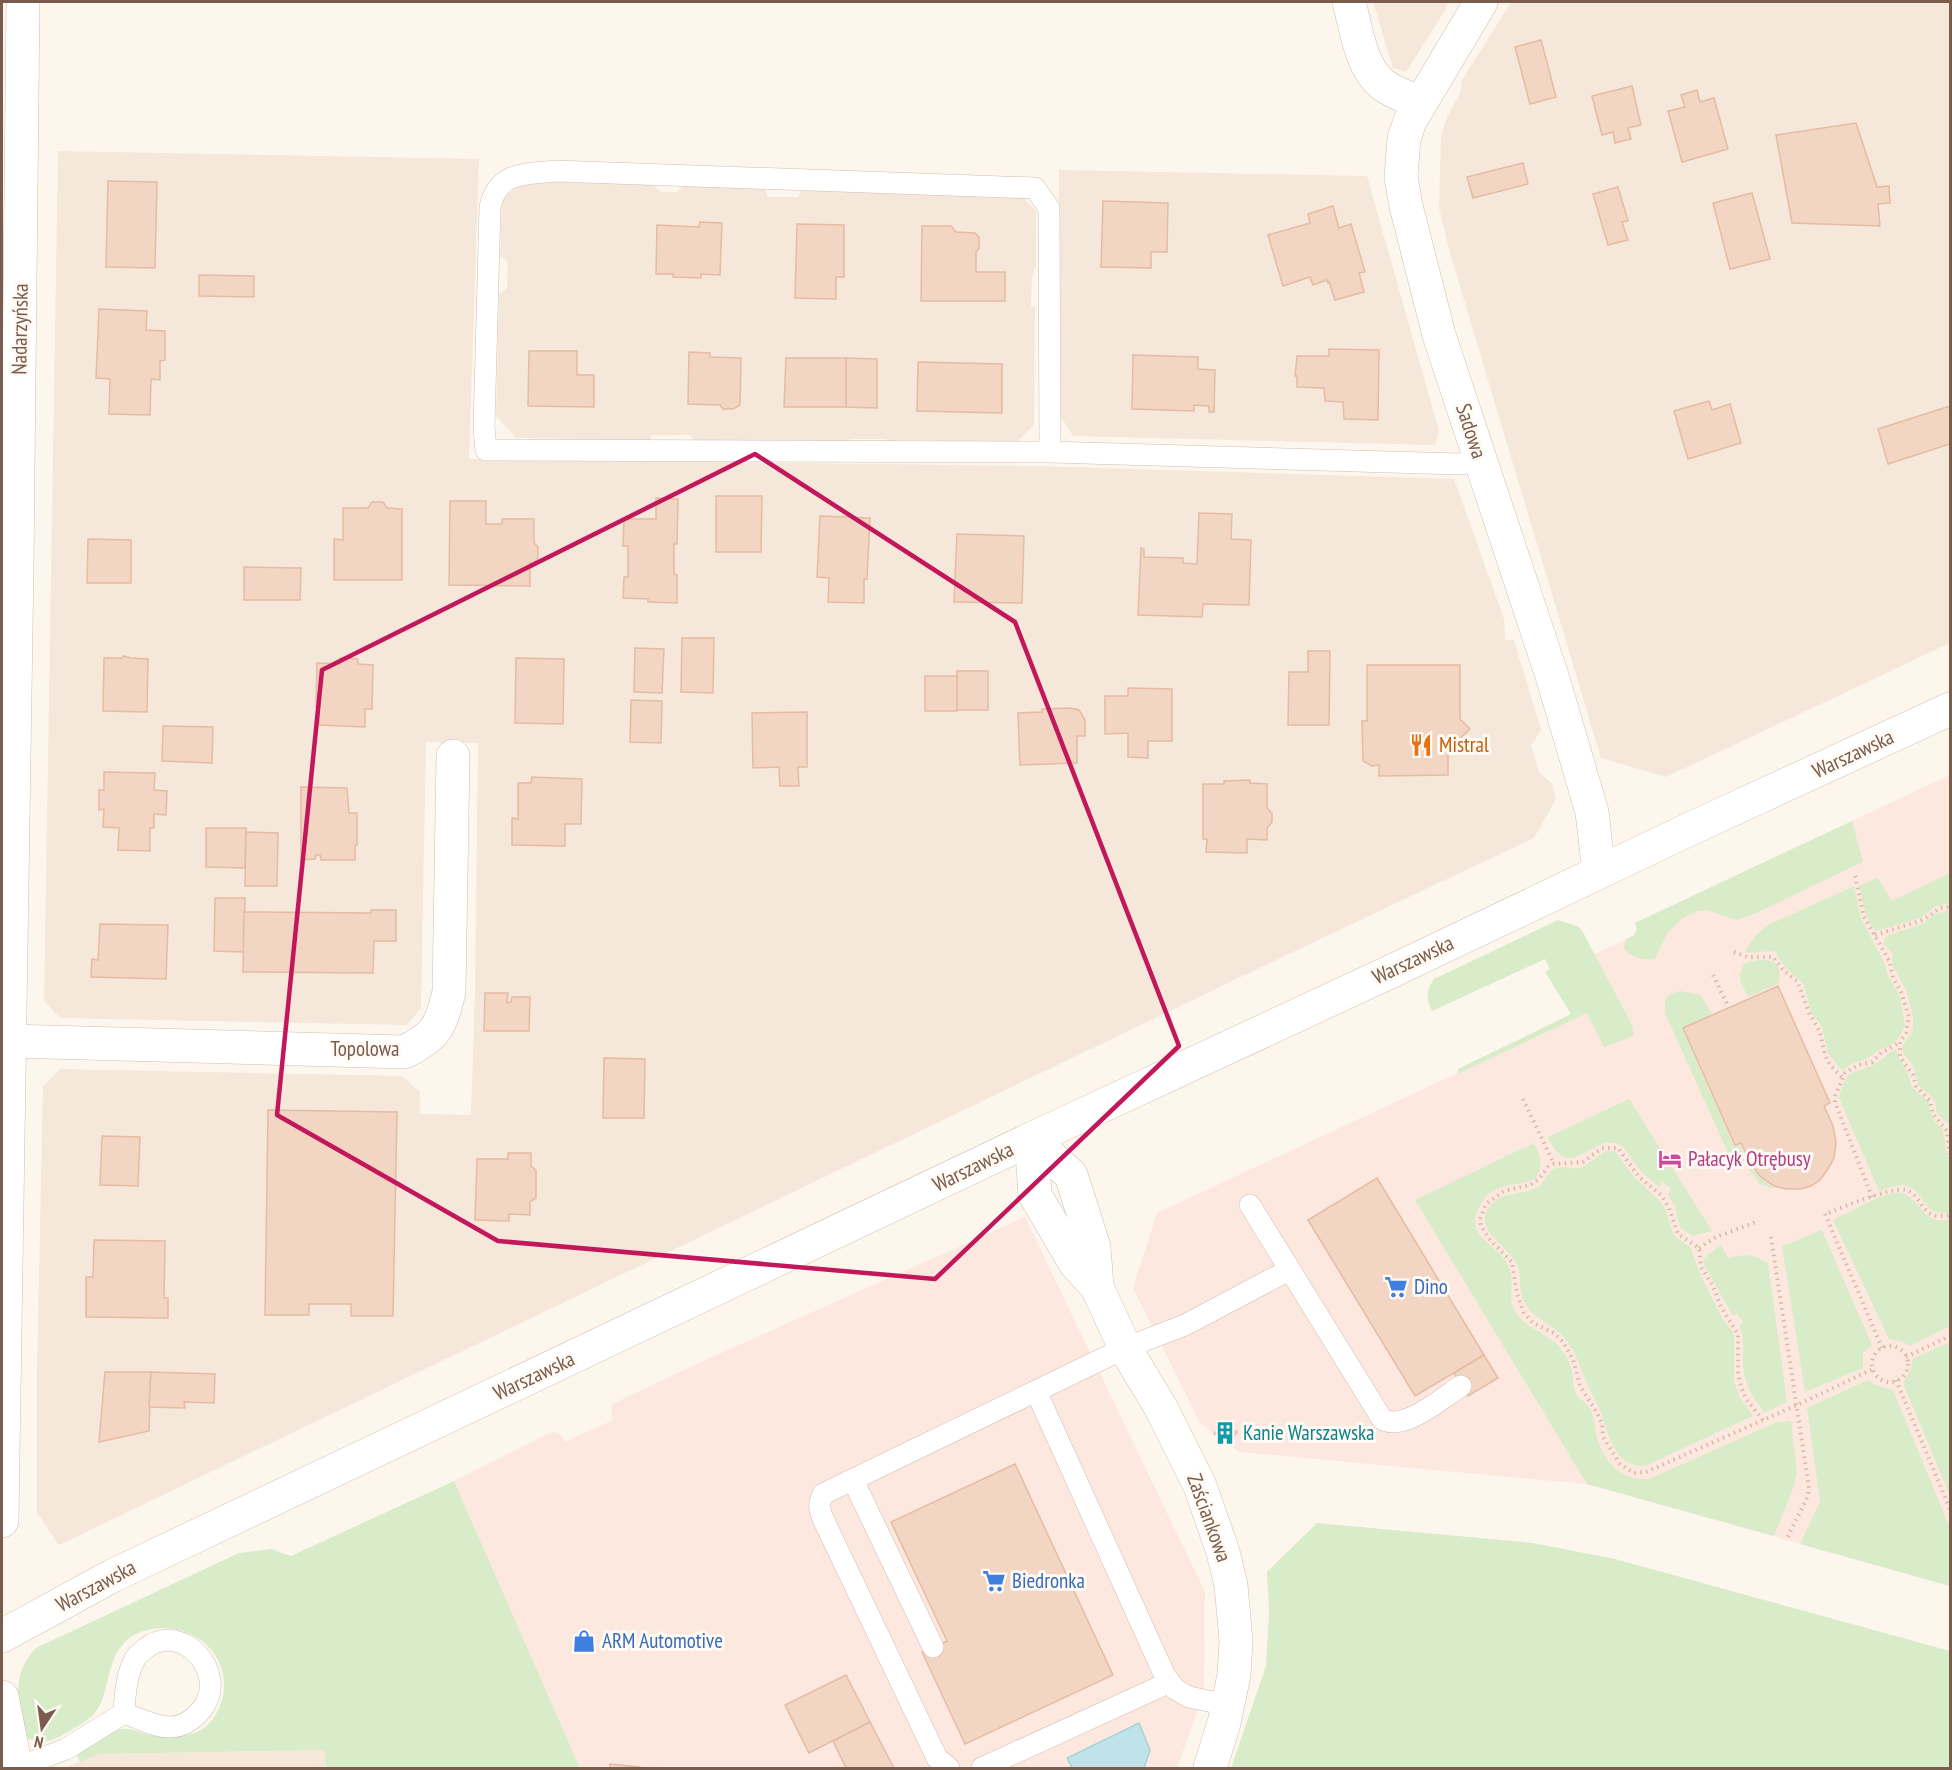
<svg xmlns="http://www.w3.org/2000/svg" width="1952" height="1770" viewBox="0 0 1952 1770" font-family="'PT Sans Narrow',sans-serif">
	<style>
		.residential { fill: #f5e8da }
		.commercial { fill: #fde8e0 }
		.green { fill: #d8ecc9 }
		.water { fill: #bfe3e8; stroke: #a5d3da; stroke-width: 1.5 }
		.building { fill: #f3d5c3; stroke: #e6bba3; stroke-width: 1.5 }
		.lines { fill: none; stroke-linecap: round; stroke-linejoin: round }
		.lane-casing { stroke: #d1beb0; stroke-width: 22 }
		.street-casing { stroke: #d1beb0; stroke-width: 34 }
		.secondary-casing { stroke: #d6c0b0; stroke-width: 34 }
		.path { stroke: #d9b8a5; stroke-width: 4; stroke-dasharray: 1.5 4.5; stroke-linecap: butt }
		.lane { stroke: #fff; stroke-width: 21 }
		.street { stroke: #fff; stroke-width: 33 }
		.secondary { stroke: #fff; stroke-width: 33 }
		.marked { fill: none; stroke: #c2185b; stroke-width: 4.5; stroke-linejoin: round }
		.labels { text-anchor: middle; stroke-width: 6; stroke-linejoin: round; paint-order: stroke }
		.street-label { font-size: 21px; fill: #7a5c4d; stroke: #fffaf3 }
		.food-label { font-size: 21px; fill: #c56008; stroke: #fffaf3; text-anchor: start }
		.hotel-label { font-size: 21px; fill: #b23c85; stroke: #fffaf3; text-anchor: start }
		.shop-label { font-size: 21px; fill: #366cbe; stroke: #fffaf3; text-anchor: start }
		.culture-label { font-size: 21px; fill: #0d838f; stroke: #fffaf3; text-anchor: start }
	</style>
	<rect width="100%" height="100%" fill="#fdf6ec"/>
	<!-- residential -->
	<g class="residential">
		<polygon points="1373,2 1450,2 1406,72 1393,68"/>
		<polygon points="1511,2 1950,2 1950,643 1666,777 1601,758 1450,253 1439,208 1441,136 1447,117 1460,94 1462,80"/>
		<polygon points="58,151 479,159 469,459 1035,466 1454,479 1504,619 1505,640 1514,640 1541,730 1531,746 1539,772 1552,783 1556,799 1534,838 1274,961 59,1545 37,1513 37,1368 43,1086 60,1069 402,1076 420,1092 420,1114 471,1115 475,991 478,743 426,742 421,1008 407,1025 60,1018 44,1001"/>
		<polygon points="1059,170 1367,176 1439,431 1435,445 1073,436 1058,412"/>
		<polygon points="524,181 652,184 661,192 677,192 685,184 764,186 768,197 798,197 803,187 1017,191 1036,211 1036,266 1032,277 1031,306 1035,307 1034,425 1014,445 939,444 936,440 898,440 898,444 888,443 886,439 850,439 847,443 695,441 690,435 651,435 651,440 516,438 496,416 499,294 507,288 508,262 500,256 502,200"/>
		<polygon points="324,1750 327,1768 64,1768 99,1754"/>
	</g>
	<!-- commercial -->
	<g class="commercial">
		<polygon points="1950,775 1950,1586 1587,1484 1239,1452 1200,1423 1133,1288 1157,1213 1578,1017 1547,964 1582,947 1592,955 1634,936 1637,929 1635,923"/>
		<polygon points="1025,1217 1205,1592 1204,1692 1177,1768 580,1768 454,1481 554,1431 563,1437 565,1442 593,1429 614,1420 611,1415 612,1404 699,1363"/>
	</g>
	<!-- green -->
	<g class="green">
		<path d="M1852 821 1863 862 1752 915 1736 920 1707 910 1697 911 1683 918 1668 932 1655 959C1643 961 1633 958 1624 949L1626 939 1634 935 1637 929 1635 923Z"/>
		<polygon points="1950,873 1950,903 1934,907 1921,918 1876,931 1871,926 1866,915 1859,886 1878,878 1892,901"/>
		<path d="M1854 886 1861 918 1884 962 1888 976 1900 996 1905 1026 1898 1039 1890 1046 1877 1051 1865 1060 1853 1063 1842 1071 1828 1053 1822 1027 1811 1013 1804 984 1784 966 1775 952C1765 949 1756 955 1745 952 1752 939 1758 932 1770 924Z"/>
		<polygon points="1950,910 1950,1129 1948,1123 1939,1116 1936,1110 1935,1102 1930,1095 1918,1085 1914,1068 1902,1051 1903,1045 1913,1030 1913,1016 1906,990 1893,966 1892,952 1883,944 1886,936 1924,923 1934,914"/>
		<path d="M1558 920 1579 927 1584 934 1633 1027V1036L1604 1047 1587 1013 1458 1074V1069L1571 1014 1545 972 1550 969 1545 959 1432 1011C1426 998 1426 991 1434 979Z"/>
		<path d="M1759 960C1777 959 1782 966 1779 983L1748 997C1741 982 1736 978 1745 963Z"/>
		<path d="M1680 991 1701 995 1712 1014 1682 1028 1734 1146 1740 1144C1750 1167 1754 1172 1773 1187L1772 1189 1759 1183 1738 1154 1729 1155 1665 1013V1000L1670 994Z"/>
		<path d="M1896 1049C1900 1065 1909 1068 1911 1086L1928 1102 1934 1121 1943 1129 1946 1150 1950 1160V1213C1920 1217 1925 1187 1903 1185 1895 1185 1887 1189 1879 1191L1839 1098C1848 1063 1852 1077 1877 1063 1884 1059 1888 1052 1896 1049Z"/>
		<path d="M1629 1099 1712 1231 1693 1236 1680 1228 1675 1206 1668 1195 1671 1189 1663 1182 1659 1187C1650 1180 1640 1171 1633 1161 1628 1154 1626 1147 1618 1144 1593 1133 1569 1186 1548 1137Z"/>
		<path d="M1534 1143C1541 1157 1544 1166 1535 1179 1519 1186 1497 1183 1485 1198 1455 1239 1501 1241 1510 1270 1515 1285 1506 1300 1517 1314 1527 1328 1541 1331 1553 1341 1562 1348 1570 1360 1572 1371 1574 1379 1572 1387 1576 1394 1580 1400 1588 1403 1591 1411 1595 1419 1595 1429 1597 1437 1603 1462 1623 1482 1649 1479L1777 1422 1791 1421 1797 1473 1794 1486 1774 1536 1587 1484 1415 1200Z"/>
		<path d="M1606 1151H1615L1634 1177 1660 1201 1666 1211 1674 1236 1690 1247 1703 1280 1722 1318 1734 1334V1381L1739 1396 1753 1416 1645 1466C1612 1467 1609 1432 1599 1408 1596 1399 1590 1392 1587 1383 1580 1368 1574 1346 1562 1335 1550 1324 1532 1317 1524 1302 1518 1291 1522 1279 1518 1267 1511 1245 1468 1230 1492 1204 1504 1192 1519 1195 1534 1189 1544 1185 1545 1176 1552 1170 1561 1164 1570 1170 1579 1168 1589 1165 1597 1155 1606 1151Z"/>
		<path d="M1899 1192C1922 1197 1921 1227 1950 1219V1326L1909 1346 1904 1342 1889 1339 1833 1220 1879 1197Z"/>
		<polygon points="1822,1230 1872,1345 1863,1353 1863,1368 1805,1392 1782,1246"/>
		<path d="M1721 1245 1728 1258C1746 1254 1751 1253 1768 1263L1787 1402 1765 1413C1753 1398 1744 1385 1743 1365 1742 1351 1746 1340 1739 1326L1743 1323 1737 1313 1733 1316 1704 1265V1258Z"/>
		<polygon points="1950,1342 1950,1496 1903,1383 1911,1370 1912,1359"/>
		<polygon points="1868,1380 1873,1384 1893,1390 1950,1528 1950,1586 1800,1544 1820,1502 1807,1408"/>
		<path d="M454 1481 580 1768H327L324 1750 99 1754 80 1762 77 1756C91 1744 104 1730 123 1729 130 1728 138 1732 145 1734 170 1739 200 1740 215 1716 243 1669 202 1621 152 1629 141 1631 132 1634 124 1643 106 1663 110 1689 97 1710 89 1721 75 1728 64 1734 51 1742 39 1745 25 1737 19 1703 9 1677 36 1648L239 1553 271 1549 291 1556Z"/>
		<polygon points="1317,1523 1533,1543 1615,1559 1950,1651 1950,1768 1231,1768 1266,1666 1269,1612 1267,1572"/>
	</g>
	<!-- water -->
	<polygon class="water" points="1139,1723 1150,1750 1144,1768 1072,1768 1067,1758"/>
	<!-- building -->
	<g class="building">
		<polygon points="1541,40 1556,97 1530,104 1515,47"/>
		<polygon points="1632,86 1641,125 1628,128 1631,139 1615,143 1613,132 1602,135 1592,96"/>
		<polygon points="1697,90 1700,102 1714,98 1728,149 1682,162 1668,111 1685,107 1681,95"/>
		<polygon points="1856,123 1877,187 1889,186 1890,203 1878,204 1880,226 1792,223 1776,135"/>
		<polygon points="1523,163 1528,184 1473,198 1467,177"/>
		<polygon points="108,181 157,182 155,268 106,267"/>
		<polygon points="1618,187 1628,221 1622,222 1628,240 1608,245 1593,194"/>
		<polygon points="1752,193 1770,259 1730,269 1713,203"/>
		<polygon points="1103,201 1168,203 1167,252 1151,252 1151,268 1101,267"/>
		<polygon points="1333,206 1339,228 1351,224 1365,272 1359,273 1364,292 1335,300 1329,282 1328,283 1327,280 1313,285 1310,277 1283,286 1268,235 1310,223 1308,214"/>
		<polygon points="700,222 722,223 720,275 701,274 701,278 673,277 673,274 656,274 657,225 699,227"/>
		<polygon points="797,224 844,225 844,277 836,277 836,299 795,298"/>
		<polygon points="922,226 951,226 956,232 975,233 979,237 979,248 976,252 976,272 1005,272 1005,301 921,301"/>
		<polygon points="199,275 254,276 254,297 199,296"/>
		<polygon points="99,309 147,311 146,330 165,331 165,360 160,361 160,380 151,379 150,415 109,414 110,379 96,378"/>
		<polygon points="1329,349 1379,350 1378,420 1344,419 1343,402 1325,401 1324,388 1297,387 1297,376 1295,376 1297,356 1329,356"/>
		<polygon points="529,351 577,351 577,375 594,375 594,407 528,406"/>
		<polygon points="689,352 710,353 710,357 741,358 740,405 733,409 723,409 720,405 688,404"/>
		<polygon points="1133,355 1198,357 1198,369 1215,370 1214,412 1209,412 1209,406 1194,405 1194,411 1132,409"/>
		<polygon points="786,358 846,358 846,407 784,407"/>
		<polygon points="846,358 877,359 877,408 846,407"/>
		<polygon points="918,362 1002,364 1002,413 917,411"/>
		<polygon points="1709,401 1712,410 1730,404 1741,443 1688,459 1674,411"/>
		<polygon points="1950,406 1950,444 1888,464 1878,429"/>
		<polygon points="716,496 762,496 761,552 716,552"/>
		<polygon points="656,498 678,499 677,544 674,544 674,574 677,575 677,603 648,602 648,599 623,598 624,577 628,577 628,546 623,546 624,519 656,519"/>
		<polygon points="450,501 486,501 486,524 502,524 502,519 534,519 534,543 538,547 538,558 533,563 530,563 530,586 449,585"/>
		<polygon points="372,502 383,502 387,508 402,509 402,580 334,580 334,539 343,540 343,508 368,508"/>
		<polygon points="1199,513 1232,514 1231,539 1251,540 1249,605 1203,604 1202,617 1138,615 1141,548 1144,549 1144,557 1183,558 1183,563 1197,564"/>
		<polygon points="820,516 870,518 867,579 864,579 864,603 828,602 829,578 817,577"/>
		<polygon points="957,534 1024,536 1022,603 954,602"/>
		<polygon points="88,539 131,540 131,583 87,583"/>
		<polygon points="244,567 301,568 300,600 244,600"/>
		<polygon points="682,638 714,638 713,693 681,692"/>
		<polygon points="635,648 664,649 662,693 634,692"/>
		<polygon points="1308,651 1330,651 1329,725 1288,725 1289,672 1308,672"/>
		<polygon points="124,656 131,658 148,659 147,712 103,711 104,658 122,658"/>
		<polygon points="340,658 358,659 358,664 373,665 372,709 365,709 365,727 319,725 319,708 316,707 317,663 340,664"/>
		<polygon points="516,658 564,659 563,724 515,723"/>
		<polygon points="1367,665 1460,665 1460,719 1470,729 1448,750 1448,775 1379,776 1379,765 1372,766 1363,761 1362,721 1367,721"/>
		<rect x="957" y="671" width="31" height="39"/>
		<rect x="925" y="676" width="32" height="35"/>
		<polygon points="1128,688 1172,689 1172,741 1148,741 1148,758 1128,757 1128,733 1105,734 1105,696 1128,696"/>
		<polygon points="631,700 662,701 661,743 630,742"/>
		<polygon points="1070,708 1079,710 1085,720 1085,736 1077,736 1077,763 1020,765 1018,713 1042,712 1042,709"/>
		<polygon points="807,712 807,767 798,767 799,786 780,786 779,767 753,768 752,713"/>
		<polygon points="163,726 213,727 212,763 162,761"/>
		<polygon points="104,772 155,773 154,790 167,791 166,815 154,814 154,828 150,828 150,851 118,850 119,828 103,827 104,809 99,810 99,790 104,790"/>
		<polygon points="532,777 582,779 581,824 565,824 565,846 512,845 512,818 518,819 518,783 531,783"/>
		<polygon points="1250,780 1250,783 1267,784 1267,808 1272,813 1272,822 1267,828 1267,840 1247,839 1247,853 1206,852 1207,839 1203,839 1203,784 1224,784 1224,781"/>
		<polygon points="301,787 347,788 349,813 357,813 357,845 355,846 355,860 321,860 320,855 316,855 315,859 301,860"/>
		<polygon points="206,828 246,828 245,868 206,867"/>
		<polygon points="246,832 278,833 277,886 245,886"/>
		<polygon points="215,898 245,898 244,952 214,951"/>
		<polygon points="371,910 396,910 396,941 374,941 373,973 243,972 244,912 371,913"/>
		<polygon points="100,924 168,925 166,979 91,977 92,959 98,960"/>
		<polygon points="1778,986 1830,1103 1824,1106 1833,1126 1836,1142 1834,1158 1828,1169 1820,1180 1811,1186 1800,1189 1786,1189 1774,1186 1760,1176 1751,1164 1741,1143 1735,1145 1683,1028"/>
		<polygon points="485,993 508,993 507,1003 511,1002 512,997 530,997 529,1031 484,1031"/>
		<polygon points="604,1058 645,1059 644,1118 603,1118"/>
		<polygon points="268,1110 397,1112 393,1316 351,1316 351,1304 309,1304 309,1315 265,1315"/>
		<polygon points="102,1136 140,1137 138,1186 100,1185"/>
		<polygon points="508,1153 531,1153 531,1166 536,1170 536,1198 530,1202 530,1215 509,1214 509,1221 475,1220 477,1159 508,1159"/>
		<polygon points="1377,1178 1484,1355 1415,1396 1308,1220"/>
		<polygon points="94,1240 165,1241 164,1298 168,1298 168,1318 86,1317 86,1277 93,1277"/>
		<polygon points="1484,1355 1498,1378 1468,1396 1454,1373"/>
		<polygon points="105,1372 151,1372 149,1431 99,1442"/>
		<polygon points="151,1372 215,1374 214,1403 184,1402 185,1408 149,1407"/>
		<polygon points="1222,1422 1237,1432 1229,1444 1214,1434"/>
		<polygon points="1015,1464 1113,1675 965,1744 922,1652 947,1641 891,1522"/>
		<polygon points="846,1675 870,1722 809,1753 785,1705"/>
		<polygon points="870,1722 894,1768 846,1768 833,1741"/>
		<polygon points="610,1764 640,1767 640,1768 610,1768"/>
	</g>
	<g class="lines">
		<!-- lane casing -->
		<g class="lane-casing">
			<g id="lane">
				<path d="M1050 452 1049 208 1035 188 556 171C526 174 498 171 490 207L484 427 486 450 1050 452 1458 464 1481 462"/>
				<path d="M1250 1205 1382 1419C1404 1432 1442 1398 1461 1386"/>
				<polyline points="853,1480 933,1647"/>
				<polyline points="1228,1705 1189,1697 1175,1689 1165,1676 1036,1391 1125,1348 1185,1325 1289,1270"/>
				<path d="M16 1768 66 1749 124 1713C154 1724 177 1740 202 1709 230 1673 181 1619 145 1649 141 1652 137 1655 135 1659 126 1675 125 1695 124 1713"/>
				<path d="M949 1768 937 1758 824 1521C819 1510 818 1505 823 1494L1036 1391"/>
				<polyline points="982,1768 1170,1682"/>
			</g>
		</g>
		<!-- street casing -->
		<g class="street-casing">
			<g id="street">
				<path d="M1349 2C1356 27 1360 66 1382 84 1393 93 1408 97 1420 103"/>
				<polyline points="1481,2 1410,121 1404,139 1401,177 1406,206 1439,335 1553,679 1592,812 1599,872"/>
				<path d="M10 1041 404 1052C436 1037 441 1026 449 992L453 756"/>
				<polyline points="1031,1139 1035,1195 1075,1263 1097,1287 1125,1348 1161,1408 1200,1486 1223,1552 1231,1585 1236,1641 1234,1675 1224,1723 1210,1768"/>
				<polyline points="1031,1139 1071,1175 1094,1247 1097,1287"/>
				<polyline points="2,1521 17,565 23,2"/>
				<polyline points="2,1697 16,1768"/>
			</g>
		</g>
		<!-- secondary casing -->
		<g class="secondary-casing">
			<polyline id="secondary" points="2,1636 112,1576 1031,1139 1390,972 1690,829 1950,709"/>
		</g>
		<!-- path -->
		<g class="path">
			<polyline points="1855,876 1864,917 1890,962 1893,978 1901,992 1909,1017 1906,1033 1900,1042 1900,1057 1913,1075 1916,1086 1930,1101 1933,1114 1947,1131 1950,1154"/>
			<polyline points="1875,935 1923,920 1940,908 1950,907"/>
			<polyline points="1734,952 1748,957 1773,957 1784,971 1797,981 1810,1015 1820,1032 1825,1055 1830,1065 1842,1077"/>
			<polyline points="1713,975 1729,1008"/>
			<polyline points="1523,1099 1554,1164"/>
			<polyline points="1872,1197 1835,1102 1835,1096 1845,1073 1858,1065 1872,1062 1881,1053 1900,1042"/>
			<polyline points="1771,1237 1809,1488 1808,1496 1786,1540"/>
			<polyline points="1699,1248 1716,1237 1759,1221"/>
			<circle cx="1890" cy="1364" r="18"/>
			<path d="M1882 1348 1825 1214C1842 1208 1889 1187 1905 1190 1924 1194 1919 1222 1950 1215"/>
			<polyline points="1906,1357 1950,1336"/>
			<polyline points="1896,1380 1950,1509"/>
			<polyline points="1763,1420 1746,1399 1741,1387 1738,1374 1738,1334 1721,1307 1713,1286 1701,1267 1699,1248 1678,1234 1669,1208 1661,1195 1639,1177 1618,1148 1602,1148 1583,1162 1554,1164 1548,1167 1539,1179 1530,1185 1504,1191 1486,1204 1480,1219 1481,1226 1491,1241 1512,1262 1517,1294 1524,1313 1533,1323 1554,1333 1563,1342 1573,1359 1580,1386 1597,1413 1602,1424 1603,1437 1620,1464 1634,1473 1646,1472 1797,1405 1873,1369"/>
		</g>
		<!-- lane -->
		<use href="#lane" class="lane"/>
		<!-- street -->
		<use href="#street" class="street"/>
		<!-- secondary -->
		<use href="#secondary" class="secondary"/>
	</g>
	<!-- marked area -->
	<path class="marked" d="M755 454 1015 622 1179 1046 935 1279 498 1241 277 1115 322 670Z"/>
	<!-- icons -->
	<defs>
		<g id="restaurant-bare" transform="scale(1.8)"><path d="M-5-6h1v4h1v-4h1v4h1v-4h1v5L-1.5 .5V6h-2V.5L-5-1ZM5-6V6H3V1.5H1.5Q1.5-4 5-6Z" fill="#e8710a" stroke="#fffaf3" stroke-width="2.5" paint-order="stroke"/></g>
		<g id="hotel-bare" transform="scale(1.8)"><path d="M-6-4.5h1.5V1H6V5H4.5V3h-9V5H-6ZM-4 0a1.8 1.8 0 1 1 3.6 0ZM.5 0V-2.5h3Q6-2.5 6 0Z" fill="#d1479c" stroke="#fffaf3" stroke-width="2.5" paint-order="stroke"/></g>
		<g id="supermarket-bare" transform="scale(1.8)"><path d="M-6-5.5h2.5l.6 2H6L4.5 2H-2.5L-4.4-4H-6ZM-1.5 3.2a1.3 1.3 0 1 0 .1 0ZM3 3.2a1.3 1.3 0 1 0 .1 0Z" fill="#3f7fe0" stroke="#fffaf3" stroke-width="2.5" paint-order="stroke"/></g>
		<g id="building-bare" transform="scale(1.8)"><path d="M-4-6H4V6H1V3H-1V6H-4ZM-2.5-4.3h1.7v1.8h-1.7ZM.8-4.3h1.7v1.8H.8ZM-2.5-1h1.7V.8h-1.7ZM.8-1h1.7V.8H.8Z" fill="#0f9aa8" stroke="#fffaf3" stroke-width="2.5" paint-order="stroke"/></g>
		<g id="shop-bare" transform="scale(1.8)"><path d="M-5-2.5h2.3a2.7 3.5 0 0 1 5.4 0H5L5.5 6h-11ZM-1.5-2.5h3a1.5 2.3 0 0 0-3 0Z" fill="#3f7fe0" stroke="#fffaf3" stroke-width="2.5" paint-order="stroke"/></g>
	</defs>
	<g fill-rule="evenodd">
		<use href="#restaurant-bare" x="1421" y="745"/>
		<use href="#hotel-bare" x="1670" y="1159"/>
		<use href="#supermarket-bare" x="1396" y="1287"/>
		<use href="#building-bare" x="1225" y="1433"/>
		<use href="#supermarket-bare" x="994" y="1581"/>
		<use href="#shop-bare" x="584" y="1641"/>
	</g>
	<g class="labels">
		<!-- street labels -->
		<g class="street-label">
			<text transform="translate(20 329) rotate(-89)" y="7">Nadarzyńska</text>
			<text transform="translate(1471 431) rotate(72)" y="7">Sadowa</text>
			<text transform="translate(1853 754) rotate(-25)" y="7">Warszawska</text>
			<text transform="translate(1413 960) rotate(-25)" y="7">Warszawska</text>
			<text x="365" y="1056">Topolowa</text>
			<text transform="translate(973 1167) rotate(-26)" y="7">Warszawska</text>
			<text transform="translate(534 1376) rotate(-25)" y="7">Warszawska</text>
			<text transform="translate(1209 1518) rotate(70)" y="7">Zaściankowa</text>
			<text transform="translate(96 1586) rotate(-28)" y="7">Warszawska</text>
		</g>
		<!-- food labels -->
		<g class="food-label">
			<text x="1439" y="752">Mistral</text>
		</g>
		<!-- hotel labels -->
		<g class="hotel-label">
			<text x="1688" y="1166">Pałacyk Otrębusy</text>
		</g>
		<!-- shop labels -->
		<g class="shop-label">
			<text x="1414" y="1294">Dino</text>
			<text x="1012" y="1588">Biedronka</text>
			<text x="602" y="1648">ARM Automotive</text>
		</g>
		<!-- culture labels -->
		<g class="culture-label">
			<text x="1243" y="1440">Kanie Warszawska</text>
		</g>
	</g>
	<!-- border -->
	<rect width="1952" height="1770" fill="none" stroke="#7a5c4d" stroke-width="6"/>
	<!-- north arrow -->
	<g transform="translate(42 1728) rotate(193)" stroke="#fffaf3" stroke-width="4.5" paint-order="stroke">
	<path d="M0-4.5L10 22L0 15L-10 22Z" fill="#7a5c4d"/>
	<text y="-9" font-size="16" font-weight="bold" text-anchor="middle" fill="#7a5c4d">N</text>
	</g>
</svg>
